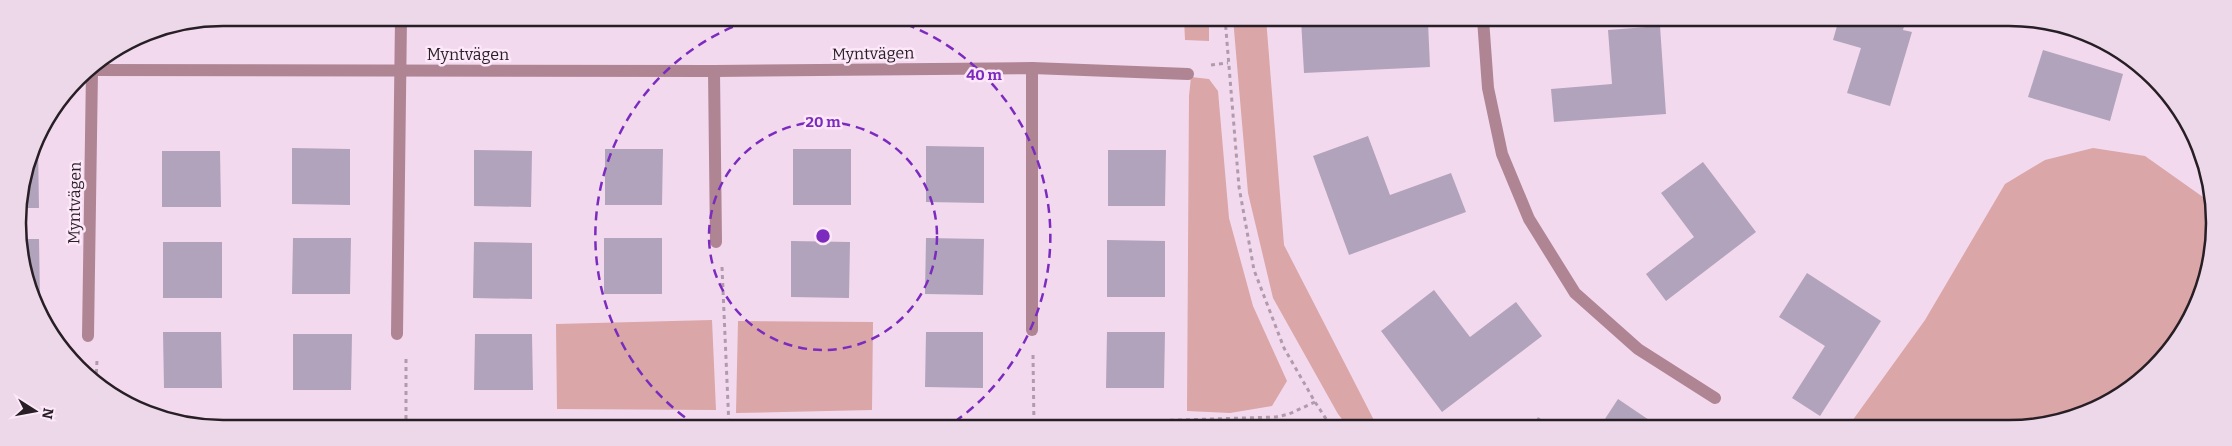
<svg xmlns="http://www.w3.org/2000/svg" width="2232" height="446" viewBox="0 0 2232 446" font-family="Bitter,serif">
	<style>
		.green { fill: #daa6a7 }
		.building { fill: #b1a3bc }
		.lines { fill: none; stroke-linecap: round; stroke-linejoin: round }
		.path { stroke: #b09bac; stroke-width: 3; stroke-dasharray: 4 4; stroke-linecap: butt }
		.street { stroke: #af8594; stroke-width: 12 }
		.ring { fill: none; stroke: #7b2cbf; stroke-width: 2.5; stroke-dasharray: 9 6 }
		.labels { text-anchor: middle; stroke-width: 5; stroke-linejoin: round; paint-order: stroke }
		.street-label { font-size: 16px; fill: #271e26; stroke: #fde8f9 }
		.rim { fill: none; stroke: #271e26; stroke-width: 2.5 }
		.centre { fill: #7b2cbf; stroke: #fde8f9; stroke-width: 2.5 }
		.ring-label { font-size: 15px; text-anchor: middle; font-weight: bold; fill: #7b2cbf; stroke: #fde8f9; stroke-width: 5; stroke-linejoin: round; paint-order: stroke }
	</style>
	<rect width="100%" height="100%" fill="#f3d9ee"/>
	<!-- green -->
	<g class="green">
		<polygon points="1184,18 1209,18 1209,41 1185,40"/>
		<polygon points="1233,18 1266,18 1284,245 1378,428 1349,428 1338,414 1273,298 1248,193"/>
		<polygon points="1191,77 1209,79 1218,91 1229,218 1253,306 1287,381 1272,406 1230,413 1187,411 1189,96"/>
		<polygon points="2093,148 2145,156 2210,202 2213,250 2193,314 2154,369 2100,407 2023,428 1847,428 1925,320 2005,184 2045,160"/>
		<polygon points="712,320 716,410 557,409 556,324"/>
		<polygon points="738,321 873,322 872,410 736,413"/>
	</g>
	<!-- building -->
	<g class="building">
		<polygon points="252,18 325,18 325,22 252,23"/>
		<polygon points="1301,19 1367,19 1368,25 1428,22 1430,67 1304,73"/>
		<polygon points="1839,19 1906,19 1903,30 1912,32 1890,106 1847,93 1861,48 1833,40"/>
		<polygon points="1660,26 1666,114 1554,122 1551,89 1612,84 1608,30"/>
		<polygon points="2043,50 2123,74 2110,121 2028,97"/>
		<polygon points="1368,136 1390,195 1451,173 1466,212 1349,255 1313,156"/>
		<polygon points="926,146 984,147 984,203 926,202"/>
		<polygon points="33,147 38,147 39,208 18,208"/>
		<polygon points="292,148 350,149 350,205 292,204"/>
		<polygon points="605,149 663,149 662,205 605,205"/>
		<rect x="793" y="149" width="58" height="56"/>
		<polygon points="474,150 532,151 531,207 474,206"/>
		<polygon points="1108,150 1166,150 1165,206 1108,206"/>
		<polygon points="162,151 220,151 221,207 162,207"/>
		<polygon points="1703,162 1756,232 1666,301 1646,274 1694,237 1661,193"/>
		<polygon points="293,238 351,238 350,294 292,294"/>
		<rect x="604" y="238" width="58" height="56"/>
		<polygon points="926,238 984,239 983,295 925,294"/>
		<polygon points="22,239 39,239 40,300 35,300 28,289"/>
		<polygon points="1107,240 1165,241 1165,297 1107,297"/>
		<polygon points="791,241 850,242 849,298 791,297"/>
		<rect x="163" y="242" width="59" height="56"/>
		<polygon points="474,242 532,243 532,299 473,298"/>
		<polygon points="1807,273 1881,321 1820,416 1792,398 1825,346 1779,317"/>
		<polygon points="1434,290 1470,337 1516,302 1542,336 1442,412 1381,331"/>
		<polygon points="163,332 221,332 222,388 164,388"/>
		<polygon points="926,332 983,332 983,388 925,387"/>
		<polygon points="1107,332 1165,332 1164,388 1106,388"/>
		<polygon points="293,334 352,334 351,390 293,390"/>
		<polygon points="475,334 532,334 533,390 474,390"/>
		<polygon points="1618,399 1655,424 1652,428 1599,428"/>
		<polygon points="1538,417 1554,428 1531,428"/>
	</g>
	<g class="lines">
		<!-- path -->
		<g class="path">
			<polyline points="1225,18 1239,187 1254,270 1284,348 1315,402 1332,428"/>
			<polyline points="1211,65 1228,63"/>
			<polyline points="722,267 729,427"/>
			<polyline points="1033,355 1034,427"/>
			<polyline points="96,381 97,360"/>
			<polyline points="186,423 1149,421 1276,417 1289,414 1315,402"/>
			<polyline points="406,427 406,358"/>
		</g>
		<!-- street -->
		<g class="street">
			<polyline points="1483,19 1488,88 1502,154 1529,219 1575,293 1638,349 1715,398"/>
			<polyline points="1032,68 1032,330"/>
			<polyline points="89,70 714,71 1032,68 1188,74"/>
			<polyline points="714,71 716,242"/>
			<polyline points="397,334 401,18"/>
			<polyline points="88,336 92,70"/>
		</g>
	</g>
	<!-- distance rings -->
	<g class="ring">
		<circle cx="823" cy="236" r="114"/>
		<path d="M697 426A228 228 0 0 1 754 19M892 19A228 228 0 0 1 947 427"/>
	</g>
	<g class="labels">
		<!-- street labels -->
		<g class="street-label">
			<text transform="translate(873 53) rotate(-1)" y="6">Myntvägen</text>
			<text x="468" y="60">Myntvägen</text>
			<text transform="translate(74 203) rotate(-89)" y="6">Myntvägen</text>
		</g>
	</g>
	<!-- crop -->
	<path d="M0 0H2232V446H0ZM223 26H2009A197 197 0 0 1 2206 223V223A197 197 0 0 1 2009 420H223A197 197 0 0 1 26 223V223A197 197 0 0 1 223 26Z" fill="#ecd8e8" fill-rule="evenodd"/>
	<path class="rim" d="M223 26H2009A197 197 0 0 1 2206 223V223A197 197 0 0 1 2009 420H223A197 197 0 0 1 26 223V223A197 197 0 0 1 223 26Z"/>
	<circle cx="823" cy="236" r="8" class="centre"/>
	<g class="ring-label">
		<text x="984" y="80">40 m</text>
		<text x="823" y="127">20 m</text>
	</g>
	<!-- north arrow -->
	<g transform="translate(35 411) rotate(101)" stroke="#fde8f9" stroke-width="4" paint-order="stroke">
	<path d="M0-4L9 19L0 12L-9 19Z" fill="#271e26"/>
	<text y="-8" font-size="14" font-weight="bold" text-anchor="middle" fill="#271e26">N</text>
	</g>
</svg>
